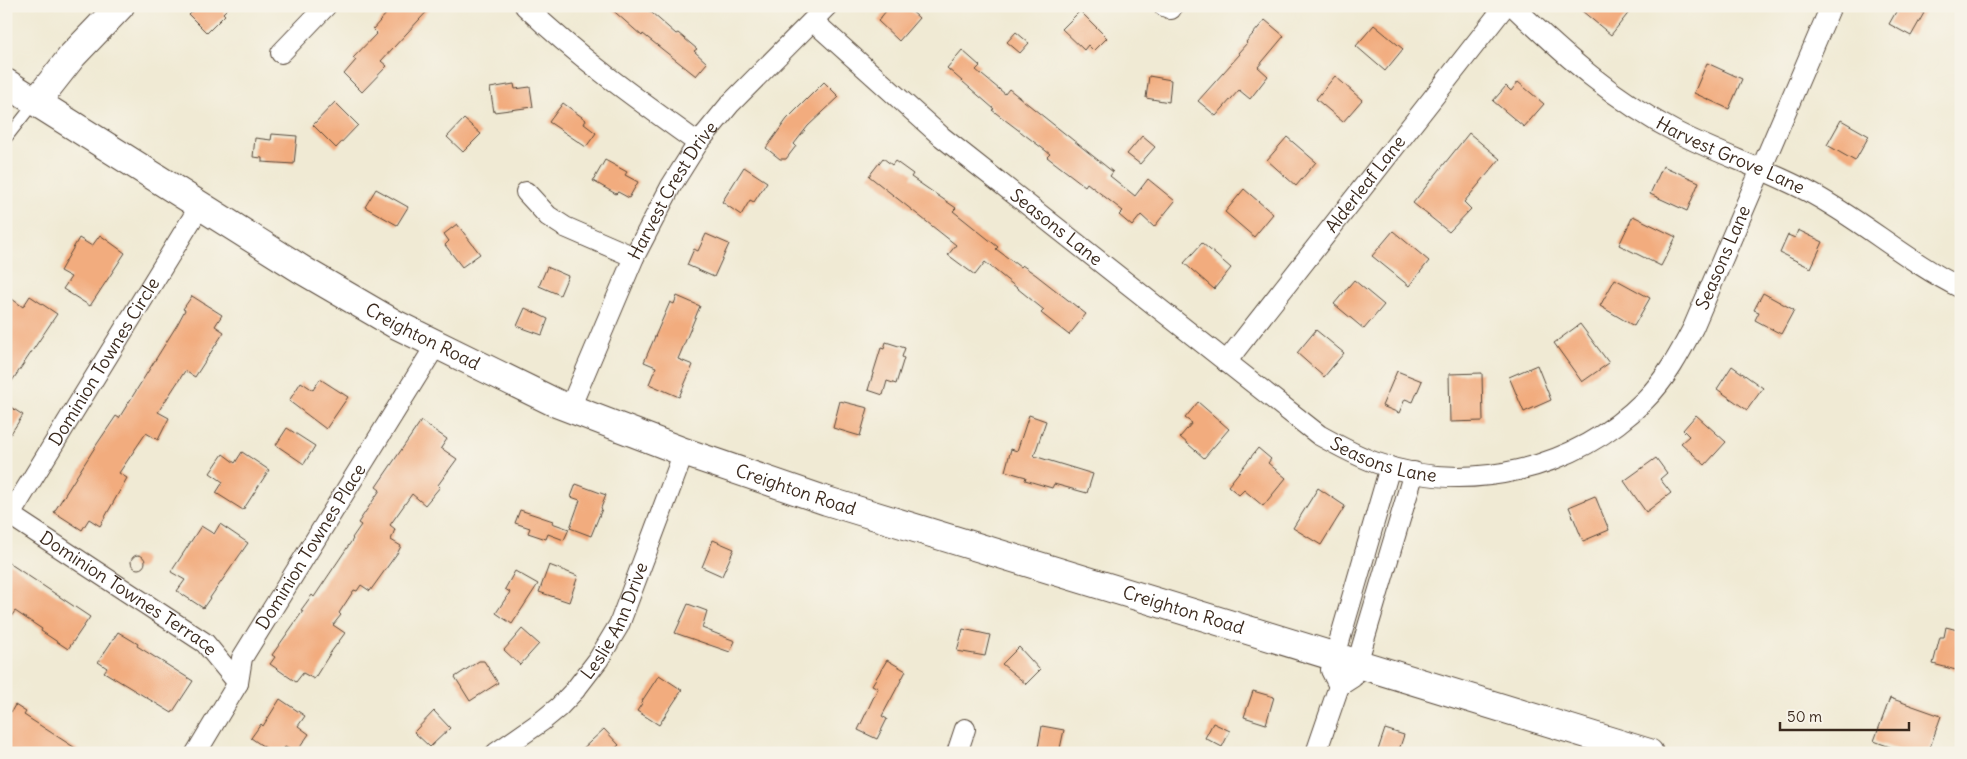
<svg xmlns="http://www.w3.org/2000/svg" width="1967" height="759" viewBox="0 0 1967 759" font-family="Delius,sans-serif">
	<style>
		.building { fill: #f2ac7e }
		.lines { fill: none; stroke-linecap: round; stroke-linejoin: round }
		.lane-casing { stroke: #564739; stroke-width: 12 }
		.street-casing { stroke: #564739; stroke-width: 22 }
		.secondary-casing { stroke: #564739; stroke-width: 30 }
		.lane { stroke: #fff; stroke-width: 10 }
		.street { stroke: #fff; stroke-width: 20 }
		.secondary { stroke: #fff; stroke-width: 28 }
		.labels { text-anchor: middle; stroke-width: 4.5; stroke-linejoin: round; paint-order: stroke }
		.street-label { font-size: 18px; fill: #3b2a1e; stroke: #f7f3e8 }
	</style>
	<rect width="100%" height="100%" fill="#f7f3e8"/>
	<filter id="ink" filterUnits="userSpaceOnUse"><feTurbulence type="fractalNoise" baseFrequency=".02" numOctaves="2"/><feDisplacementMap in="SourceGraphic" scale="10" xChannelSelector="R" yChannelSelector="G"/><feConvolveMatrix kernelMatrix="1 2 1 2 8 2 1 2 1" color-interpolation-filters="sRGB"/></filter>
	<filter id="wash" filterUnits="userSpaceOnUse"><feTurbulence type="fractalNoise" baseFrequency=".0096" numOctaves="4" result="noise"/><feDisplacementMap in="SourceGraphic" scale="20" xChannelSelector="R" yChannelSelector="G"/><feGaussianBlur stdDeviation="1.12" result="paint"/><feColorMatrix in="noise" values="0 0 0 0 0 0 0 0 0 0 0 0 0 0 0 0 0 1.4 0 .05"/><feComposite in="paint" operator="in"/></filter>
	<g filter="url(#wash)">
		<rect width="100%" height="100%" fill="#f0ead4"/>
		<g id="blocks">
			<!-- building -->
			<g class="building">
				<polygon points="198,6 230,6 223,13 225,15 207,33 189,15"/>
				<polygon points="393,6 432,6 381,61 387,66 362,92 344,74 356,60 353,58 377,33 373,29"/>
				<polygon points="608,6 644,6 676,34 678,33 697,49 694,51 707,63 696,76 643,34 642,36"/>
				<polygon points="890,6 906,6 919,18 899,41 878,21"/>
				<polygon points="1576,6 1634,6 1611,35"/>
				<polygon points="1903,6 1911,6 1924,13 1911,36 1889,24 1897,10 1900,11"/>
				<polygon points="1080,11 1107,38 1094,51 1088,45 1084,50 1062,29"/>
				<polygon points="1265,20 1284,36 1258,67 1268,76 1250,99 1239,90 1216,116 1198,101 1240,54 1238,53 1247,43 1246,42"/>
				<polygon points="1374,25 1403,49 1385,71 1356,46"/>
				<polygon points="1016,32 1029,43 1020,53 1007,42"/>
				<polygon points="962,50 980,66 976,70 1005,94 1009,89 1113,172 1110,176 1135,196 1148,179 1175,201 1154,227 1141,215 1132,226 1119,215 1123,211 1087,183 1085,186 1047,157 1050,154 992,110 994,109 947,68"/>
				<polygon points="1707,63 1742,79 1729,109 1694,93"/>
				<polygon points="1149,76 1171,80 1169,102 1146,98"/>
				<polygon points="1335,76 1362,100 1343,122 1316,99"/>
				<polygon points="824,82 839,97 808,126 794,144 796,146 786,159 780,159 766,148 787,119"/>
				<polygon points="1518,82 1544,104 1524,127 1493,101 1506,86 1511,91"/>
				<polygon points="514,84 515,89 530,87 533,107 494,112 490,88"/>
				<polygon points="335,102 358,125 336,148 313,125"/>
				<polygon points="563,103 586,120 584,124 596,133 586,147 549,122"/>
				<polygon points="464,119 481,134 463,152 447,137"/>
				<polygon points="1841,120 1869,136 1855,161 1827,145"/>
				<polygon points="1469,133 1500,159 1464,202 1471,209 1449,232 1413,203"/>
				<polygon points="272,134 297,136 294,164 262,162 262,158 253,157 255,138 271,140"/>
				<polygon points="1142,136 1155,147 1140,164 1127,154"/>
				<polygon points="1287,137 1316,162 1296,186 1267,160"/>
				<polygon points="883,158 892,165 895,161 913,174 911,177 956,208 953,211 998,247 996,249 1020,267 1022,265 1036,275 1086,314 1069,335 1041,313 1044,310 985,262 975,275 948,255 956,245 869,176"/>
				<polygon points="605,160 627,172 625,175 638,182 629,198 618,192 616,194 593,181"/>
				<polygon points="1663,166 1699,182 1687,211 1650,194"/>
				<polygon points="744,167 767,182 754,202 750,200 741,215 722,202"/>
				<polygon points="376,189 408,207 397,225 365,207"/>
				<polygon points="1244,189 1273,214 1254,237 1225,212"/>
				<polygon points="1633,216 1676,237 1661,266 1619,245"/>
				<polygon points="457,224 480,254 462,267 445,245 449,241 444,234"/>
				<polygon points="1798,230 1823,242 1811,268 1780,253 1788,235 1795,238"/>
				<polygon points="1393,231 1429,261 1409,286 1372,256"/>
				<polygon points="706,234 729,244 714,277 687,265 694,249 698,251"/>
				<polygon points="100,235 125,253 90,306 63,289 71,277 60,271 79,238 92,246"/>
				<polygon points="1202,243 1231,268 1214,289 1184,263"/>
				<polygon points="547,267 568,276 560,295 539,286"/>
				<polygon points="1615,279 1650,298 1634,326 1600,306"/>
				<polygon points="1354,280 1384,305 1364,329 1334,304"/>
				<polygon points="1763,293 1794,310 1781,334 1755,320 1759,312 1754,310"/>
				<polygon points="30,296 57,314 6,390 6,307 12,299 23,307"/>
				<polygon points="192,296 222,315 215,326 224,332 195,377 185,371 158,412 169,418 158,440 146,433 119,473 127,478 100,526 89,519 82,530 54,512 97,444 116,416 119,418 177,325 185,310 183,309"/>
				<polygon points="677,296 700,306 678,359 693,365 679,397 649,384 656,367 644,362 670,302 674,304"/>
				<polygon points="525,308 548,319 542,335 517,326"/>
				<polygon points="1580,324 1609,363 1582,382 1554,343"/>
				<polygon points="1316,330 1344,353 1324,377 1297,353"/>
				<polygon points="886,342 905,348 902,357 904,358 896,384 887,381 883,395 868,390 881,348 884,349"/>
				<polygon points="1537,365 1551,400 1524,412 1509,377"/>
				<polygon points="1732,366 1763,388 1747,410 1717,389"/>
				<polygon points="1397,371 1422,381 1413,402 1405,399 1399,413 1382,406"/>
				<polygon points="1482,373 1483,421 1450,422 1449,374"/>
				<polygon points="320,379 348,397 326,429 289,401 301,382 313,390"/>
				<polygon points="840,401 868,408 860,436 833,428"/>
				<polygon points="1198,402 1229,429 1204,458 1180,437 1192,423 1185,418"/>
				<polygon points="6,404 23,415 6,441"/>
				<polygon points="1029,415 1046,421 1034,456 1093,474 1087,493 1054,484 1052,488 1025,480 1026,477 1005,471 1011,449 1017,451"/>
				<polygon points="1696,415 1726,442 1705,465 1681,443 1689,436 1683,430"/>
				<polygon points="421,421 447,439 441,448 457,459 438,485 440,487 425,505 412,494 390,525 395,529 391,540 401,546 398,552 370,591 361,585 357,591 354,590 339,613 341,615 333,625 345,633 331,652 314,679 303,673 296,682 270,664 275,657 272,655 303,611 301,610 312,595 314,597 353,539 352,538 361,525 358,523 380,490 376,487"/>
				<polygon points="287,428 315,446 304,464 276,445"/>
				<polygon points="1258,448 1271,459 1268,463 1286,478 1263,506 1244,490 1239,495 1228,486"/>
				<polygon points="242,452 269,470 243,510 216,493 223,482 210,473 223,454 235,463"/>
				<polygon points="1656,458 1667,473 1660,479 1671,493 1646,512 1624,481"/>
				<polygon points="576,484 606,495 601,508 602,509 591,536 570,528 580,500 571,497"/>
				<polygon points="1318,488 1345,506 1321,545 1293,528"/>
				<polygon points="1595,496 1609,530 1583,541 1569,507"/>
				<polygon points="520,510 553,521 552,523 569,529 564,540 548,534 546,539 528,533 530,528 515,523"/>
				<polygon points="220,524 248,543 203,608 177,591 185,580 171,572 201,526 214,534"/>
				<polygon points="713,540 734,549 722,576 702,567"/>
				<circle cx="138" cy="562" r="7"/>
				<polygon points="6,561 90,617 68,649 41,631 42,629 15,611 6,624"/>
				<polygon points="549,565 578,576 569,602 539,592"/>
				<polygon points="515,571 538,584 512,624 496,613 510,592 505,589"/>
				<polygon points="688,604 707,611 702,628 735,641 730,652 675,633"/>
				<polygon points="1946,627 1961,631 1961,661 1958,661 1956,670 1933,664 1940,637 1944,637"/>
				<polygon points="522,629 539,644 520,665 504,650"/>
				<polygon points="963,629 990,635 985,656 957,651"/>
				<polygon points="118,632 138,644 137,646 193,681 172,713 104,672 107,668 98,662"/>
				<polygon points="1019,647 1040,670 1026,684 1002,664"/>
				<polygon points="887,660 906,671 882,716 887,719 877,739 858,730 878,688 872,685"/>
				<polygon points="479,661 484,661 498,683 470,701 455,677"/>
				<polygon points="659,675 682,690 659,725 637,711 643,702 642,701"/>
				<polygon points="1253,691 1274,697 1266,724 1244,717"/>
				<polygon points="1890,698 1941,716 1928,753 1906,753 1874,741"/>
				<polygon points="280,699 305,716 298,726 309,734 296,753 285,747 281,753 273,753 251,738 261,724 263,726"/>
				<polygon points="15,705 26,712 24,715 83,753 6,753 6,709 11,712"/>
				<polygon points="434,711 450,728 430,747 414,732"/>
				<polygon points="1213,723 1230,731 1222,747 1205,738"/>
				<polygon points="1042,726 1064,730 1059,753 1037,753"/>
				<polygon points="604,729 619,745 610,753 578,753"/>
				<polygon points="1385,729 1404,735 1398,753 1377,753"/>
			</g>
		</g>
	</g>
	<g filter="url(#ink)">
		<use href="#blocks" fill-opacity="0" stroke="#564739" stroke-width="1"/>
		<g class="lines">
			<!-- lane casing -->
			<g class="lane-casing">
				<polyline id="lane" points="6,139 35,102"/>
			</g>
			<!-- street casing -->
			<g class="street-casing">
				<g id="street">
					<path d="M525 6C579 58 638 100 698 143"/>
					<polyline points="1164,6 1171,9"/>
					<path id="s1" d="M1513 6C1564 55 1615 101 1678 133 1720 154 1765 169 1807 191 1861 219 1906 261 1961 288"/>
					<path id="s2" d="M813 21 942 137 1319 435C1337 445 1355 455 1374 462 1467 496 1575 470 1645 400 1666 379 1680 353 1693 328L1831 6"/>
					<polyline points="281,53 326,6"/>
					<polyline points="526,192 548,216 565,227 634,257"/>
					<path id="s3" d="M1226 362 1505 6"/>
					<path id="s4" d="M570 408 634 257 671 186 698 143 730 104 827 6"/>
					<path id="s5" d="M6 515H10L200 206"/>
					<path id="s6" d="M10 515 205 643 238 683"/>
					<polyline points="1339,686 1331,670 1390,467"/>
					<path id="s7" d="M196 753 238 683 242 658 436 345"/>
					<path id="s8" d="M496 753 542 721 559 707 575 690 598 660 619 625 684 452"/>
					<polyline points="957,753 965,729"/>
					<polyline points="1316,753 1339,686 1353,677 1414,472"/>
				</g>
			</g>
			<!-- secondary casing -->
			<g class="secondary-casing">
				<g id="secondary">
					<path id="s9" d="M6 83 304 271 395 324 556 403 684 452 827 501 1649 753"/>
					<polyline points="36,102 73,55 120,6"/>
				</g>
			</g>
			<!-- lane -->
			<use href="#lane" class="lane"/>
			<!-- street -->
			<use href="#street" class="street"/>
			<!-- secondary -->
			<use href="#secondary" class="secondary"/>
		</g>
	</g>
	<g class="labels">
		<!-- street labels -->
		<g class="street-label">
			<text dy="6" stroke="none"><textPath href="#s1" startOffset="266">Harvest Grove Lane</textPath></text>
			<text dy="6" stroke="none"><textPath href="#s3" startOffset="226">Alderleaf Lane</textPath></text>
			<text dy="6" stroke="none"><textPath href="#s4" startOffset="241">Harvest Crest Drive</textPath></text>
			<text dy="6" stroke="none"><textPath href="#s2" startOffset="319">Seasons Lane</textPath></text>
			<text dy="6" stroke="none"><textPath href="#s2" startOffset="1172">Seasons Lane</textPath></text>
			<text dy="6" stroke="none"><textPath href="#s9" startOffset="488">Creighton Road</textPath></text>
			<text dy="6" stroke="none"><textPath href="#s5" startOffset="184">Dominion Townes Circle</textPath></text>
			<text dy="6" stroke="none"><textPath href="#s2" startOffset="724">Seasons Lane</textPath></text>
			<text dy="6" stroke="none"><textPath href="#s9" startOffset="892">Creighton Road</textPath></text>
			<text dy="6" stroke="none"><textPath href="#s7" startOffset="238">Dominion Townes Place</textPath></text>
			<text dy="6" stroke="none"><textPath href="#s6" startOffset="142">Dominion Townes Terrace</textPath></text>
			<text dy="6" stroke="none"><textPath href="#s9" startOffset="1298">Creighton Road</textPath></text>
			<text dy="6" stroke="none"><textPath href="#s8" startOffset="182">Leslie Ann Drive</textPath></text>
		</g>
	</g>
	<!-- margin -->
	<rect width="1967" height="759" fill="none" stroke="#f7f3e8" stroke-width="25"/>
	<!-- scale -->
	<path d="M1780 722v8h129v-8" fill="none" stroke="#3b2a1e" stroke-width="2.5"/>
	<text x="1787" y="722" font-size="15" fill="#3b2a1e" stroke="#f7f3e8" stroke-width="4" paint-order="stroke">50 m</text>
</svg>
